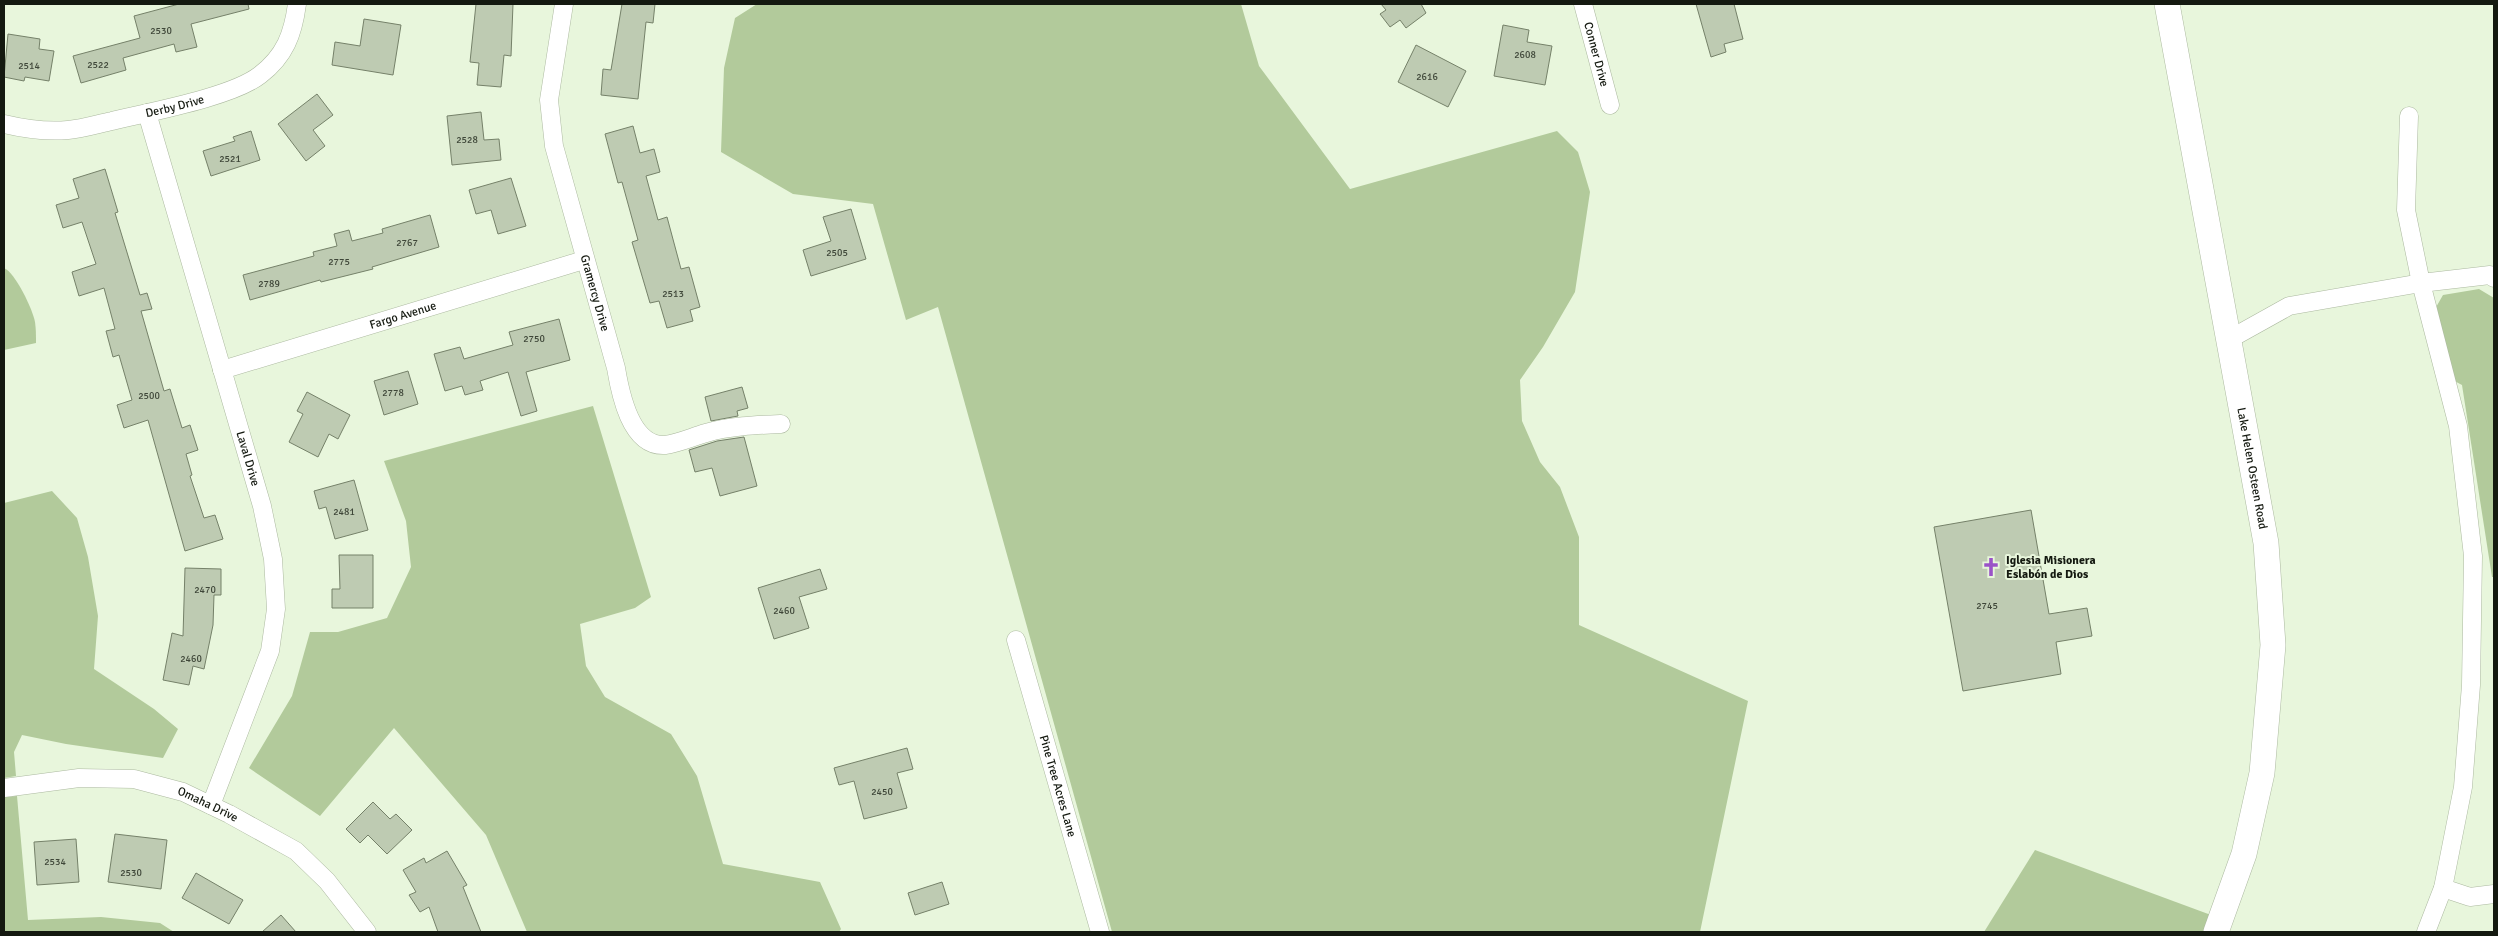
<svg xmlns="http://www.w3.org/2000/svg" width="2498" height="936" viewBox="0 0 2498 936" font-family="Signika,sans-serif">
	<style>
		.green { fill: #b2ca9b }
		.building { fill: #becbb2; stroke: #758169 }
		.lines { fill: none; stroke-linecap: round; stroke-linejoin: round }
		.street-casing { stroke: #acb9a0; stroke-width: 19 }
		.secondary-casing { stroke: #acb9a0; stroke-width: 26 }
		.street { stroke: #fff; stroke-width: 18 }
		.secondary { stroke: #fff; stroke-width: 25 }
		.labels { text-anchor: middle; stroke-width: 4; stroke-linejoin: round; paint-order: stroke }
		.number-label { font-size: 10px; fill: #3e4638 }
		.street-label { font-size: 12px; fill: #141910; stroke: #e8f6dc }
		.poi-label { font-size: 12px; font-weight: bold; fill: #141910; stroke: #e8f6dc; text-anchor: start }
	</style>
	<rect width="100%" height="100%" fill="#e8f6dc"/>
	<!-- green -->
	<g class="green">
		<polygon points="757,4 1241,4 1259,66 1350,189 1557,131 1578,152 1590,192 1575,292 1543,347 1520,380 1522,421 1540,462 1560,487 1579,537 1579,625 1748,701 1700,932 1112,932 938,307 906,320 873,204 793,194 721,152 724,68 735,18"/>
		<path d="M4 268C15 272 33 310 35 322 36 329 36 336 36 343L4 350Z"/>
		<polygon points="2479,289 2494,298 2494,577 2492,577 2462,385 2447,377 2435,309 2443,295"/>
		<polygon points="593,406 651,597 635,608 580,624 586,666 605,697 671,734 697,776 723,864 820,882 841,929 839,932 527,932 486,835 394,728 320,816 249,768 292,696 310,632 338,632 387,618 411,567 406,521 384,461"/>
		<polygon points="52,491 77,518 88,557 98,616 94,669 154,709 178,729 163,758 66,744 22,735 14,752 16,776 4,778 4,503"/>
		<polygon points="17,796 28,920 101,917 160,923 174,932 4,932 4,797"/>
		<polygon points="2035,850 2211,915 2205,932 1984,932"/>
	</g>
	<!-- building -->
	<g class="building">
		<polygon points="179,4 248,4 249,9 191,24 197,47 176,52 174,44 123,58 126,70 81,83 73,56 140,38 134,16"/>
		<polygon points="476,4 513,4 511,56 504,55 501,87 477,85 479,63 470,62"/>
		<polygon points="622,4 655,4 653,23 646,22 638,99 601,95 603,69 611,70"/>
		<polygon points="1381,4 1421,4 1426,13 1406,28 1400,20 1390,27 1380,14 1386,10"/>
		<polygon points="1696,4 1734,4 1743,39 1724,44 1726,52 1711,57"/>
		<polygon points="364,19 401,25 393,75 332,65 335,42 360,46"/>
		<polygon points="1503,25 1529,30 1527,42 1552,46 1545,85 1494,76"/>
		<polygon points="8,34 40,39 39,49 54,51 49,81 25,77 24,81 4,77"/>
		<polygon points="1416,45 1466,71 1448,107 1398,82"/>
		<polygon points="317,94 333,115 313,130 325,146 306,161 278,124"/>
		<polygon points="481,112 484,140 499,139 501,160 452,165 447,116"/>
		<polygon points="633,126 640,153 654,149 660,172 646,176 658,220 667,217 681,269 689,267 700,307 690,310 693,321 667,328 659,301 650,303 632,242 638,240 622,182 618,183 605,134"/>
		<polygon points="251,131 260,160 211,176 203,151 235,141 233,137"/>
		<polygon points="105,169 118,212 115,213 140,295 147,293 152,309 141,311 164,391 170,389 182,428 190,425 198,450 186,454 192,475 190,476 204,518 215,515 223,539 185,551 148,420 124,428 117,405 132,400 119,355 113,357 106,331 115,329 104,288 79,296 72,272 96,264 82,222 63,228 56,205 79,198 73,179"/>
		<polygon points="511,178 526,226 498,234 491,210 476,214 469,190"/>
		<polygon points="851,209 866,259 811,276 803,250 831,241 823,217"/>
		<polygon points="430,215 439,247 372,267 373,269 321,282 320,280 250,300 243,275 314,256 313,252 337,246 334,234 349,230 352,241 383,233 382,229"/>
		<polygon points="559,319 570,360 526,372 537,411 521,416 508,372 480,381 483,390 465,395 462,386 445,391 434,354 460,347 464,359 513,345 509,332"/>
		<polygon points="408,371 418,404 384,415 374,381"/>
		<polygon points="742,387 748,408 737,411 738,416 711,421 705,397"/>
		<polygon points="307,392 350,415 338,439 329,434 318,457 289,442 303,414 297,411"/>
		<polygon points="744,437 757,486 720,496 712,468 695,472 689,450 717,441"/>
		<polygon points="354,480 368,530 335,539 326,507 319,509 314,491"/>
		<polygon points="2031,510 2049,614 2087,608 2092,636 2056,642 2061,674 1963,691 1934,527"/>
		<polygon points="339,555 373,555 373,608 332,608 332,589 340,589"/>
		<polygon points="185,568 221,569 221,595 214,595 213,625 204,669 193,666 189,685 163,680 172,633 183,636"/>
		<polygon points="820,569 827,589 799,597 809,628 774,639 758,588"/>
		<polygon points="907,748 913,769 897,773 907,808 864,819 854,781 839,785 834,768"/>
		<polygon points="373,802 390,819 396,814 412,830 387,854 368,835 360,843 346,829"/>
		<polygon points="115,834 167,840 161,889 108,882"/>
		<polygon points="76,839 79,882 37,885 34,842"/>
		<polygon points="447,851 467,885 463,887 481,932 438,932 429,907 420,912 409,895 416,892 403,870 424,858 426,863"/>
		<polygon points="196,873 243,900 229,924 182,898"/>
		<polygon points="942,882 949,904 915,915 908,893"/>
		<polygon points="281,915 296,932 262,932"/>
	</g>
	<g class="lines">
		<!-- street casing -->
		<g class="street-casing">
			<g id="street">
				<path id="s1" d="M564 4 549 100 554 146 616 368C620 392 630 447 665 445 679 443 692 437 706 433 730 426 756 425 781 424"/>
				<path id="s2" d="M1583 4 1610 105"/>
				<path id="s3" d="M147 113 262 506 273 559 276 609 270 651 211 805"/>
				<polyline points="2409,116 2406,210 2421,283 2458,426 2473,556 2471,685 2463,787 2443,888 2426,932"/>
				<path id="s4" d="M4 124C25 129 46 132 68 130 82 129 98 124 112 121 149 112 232 97 260 75 285 56 293 34 297 4"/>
				<polyline points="2228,340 2289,306 2421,283 2490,275 2494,278"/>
				<path id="s5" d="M222 370 584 260"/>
				<path id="s6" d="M1016 640 1100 932"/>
				<path id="s7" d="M4 788 79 778 134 779 183 792 229 814 296 851 327 881 367 932"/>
				<polyline points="2443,888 2470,897 2494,894"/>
			</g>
		</g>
		<!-- secondary casing -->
		<g class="secondary-casing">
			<g id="secondary">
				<path id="s8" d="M2167 4 2266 543 2273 645 2262 773 2244 854 2216 932"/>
			</g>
		</g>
		<!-- street -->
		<use href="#street" class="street"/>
		<!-- secondary -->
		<use href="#secondary" class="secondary"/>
	</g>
	<!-- icons -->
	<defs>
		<g id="church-bare" transform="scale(1.5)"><path d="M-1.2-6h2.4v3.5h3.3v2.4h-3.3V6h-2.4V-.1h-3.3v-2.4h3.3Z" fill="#9a53c7" stroke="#e8f6dc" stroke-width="2.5" paint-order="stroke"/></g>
	</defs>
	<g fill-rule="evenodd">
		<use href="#church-bare" x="1991" y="567"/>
	</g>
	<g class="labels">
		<!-- number labels -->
		<g class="number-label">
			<text x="161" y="34">2530</text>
			<text x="1525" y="58">2608</text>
			<text x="98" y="68">2522</text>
			<text x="29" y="69">2514</text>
			<text x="1427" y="80">2616</text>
			<text x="467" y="143">2528</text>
			<text x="230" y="162">2521</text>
			<text x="407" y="246">2767</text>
			<text x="837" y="256">2505</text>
			<text x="339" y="265">2775</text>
			<text x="269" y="287">2789</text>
			<text x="673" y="297">2513</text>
			<text x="534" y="342">2750</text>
			<text x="393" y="396">2778</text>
			<text x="149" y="399">2500</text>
			<text x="344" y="515">2481</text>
			<text x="205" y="593">2470</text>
			<text x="1987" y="609">2745</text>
			<text x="784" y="614">2460</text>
			<text x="191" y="662">2460</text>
			<text x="882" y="795">2450</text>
			<text x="55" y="865">2534</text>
			<text x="131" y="876">2530</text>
		</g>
		<!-- street labels -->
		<g class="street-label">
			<text dy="4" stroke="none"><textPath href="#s2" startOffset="52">Conner Drive</textPath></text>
			<text dy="4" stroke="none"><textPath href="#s4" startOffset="174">Derby Drive</textPath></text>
			<text dy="4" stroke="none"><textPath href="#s1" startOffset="296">Gramercy Drive</textPath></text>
			<text dy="4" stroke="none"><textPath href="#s5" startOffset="189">Fargo Avenue</textPath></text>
			<text dy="4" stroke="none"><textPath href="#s3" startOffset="360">Laval Drive</textPath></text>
			<text dy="4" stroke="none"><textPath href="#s8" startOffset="472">Lake Helen Osteen Road</textPath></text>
			<text dy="4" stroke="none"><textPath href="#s6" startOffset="152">Pine Tree Acres Lane</textPath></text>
			<text dy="4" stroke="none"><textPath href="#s7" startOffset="209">Omaha Drive</textPath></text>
		</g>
		<!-- poi labels -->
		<g class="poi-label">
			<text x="2006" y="564">Iglesia Misionera<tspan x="2006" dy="14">Eslabón de Dios</tspan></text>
		</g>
	</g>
	<!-- border -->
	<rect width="2498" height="936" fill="none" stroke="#141910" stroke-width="10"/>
</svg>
